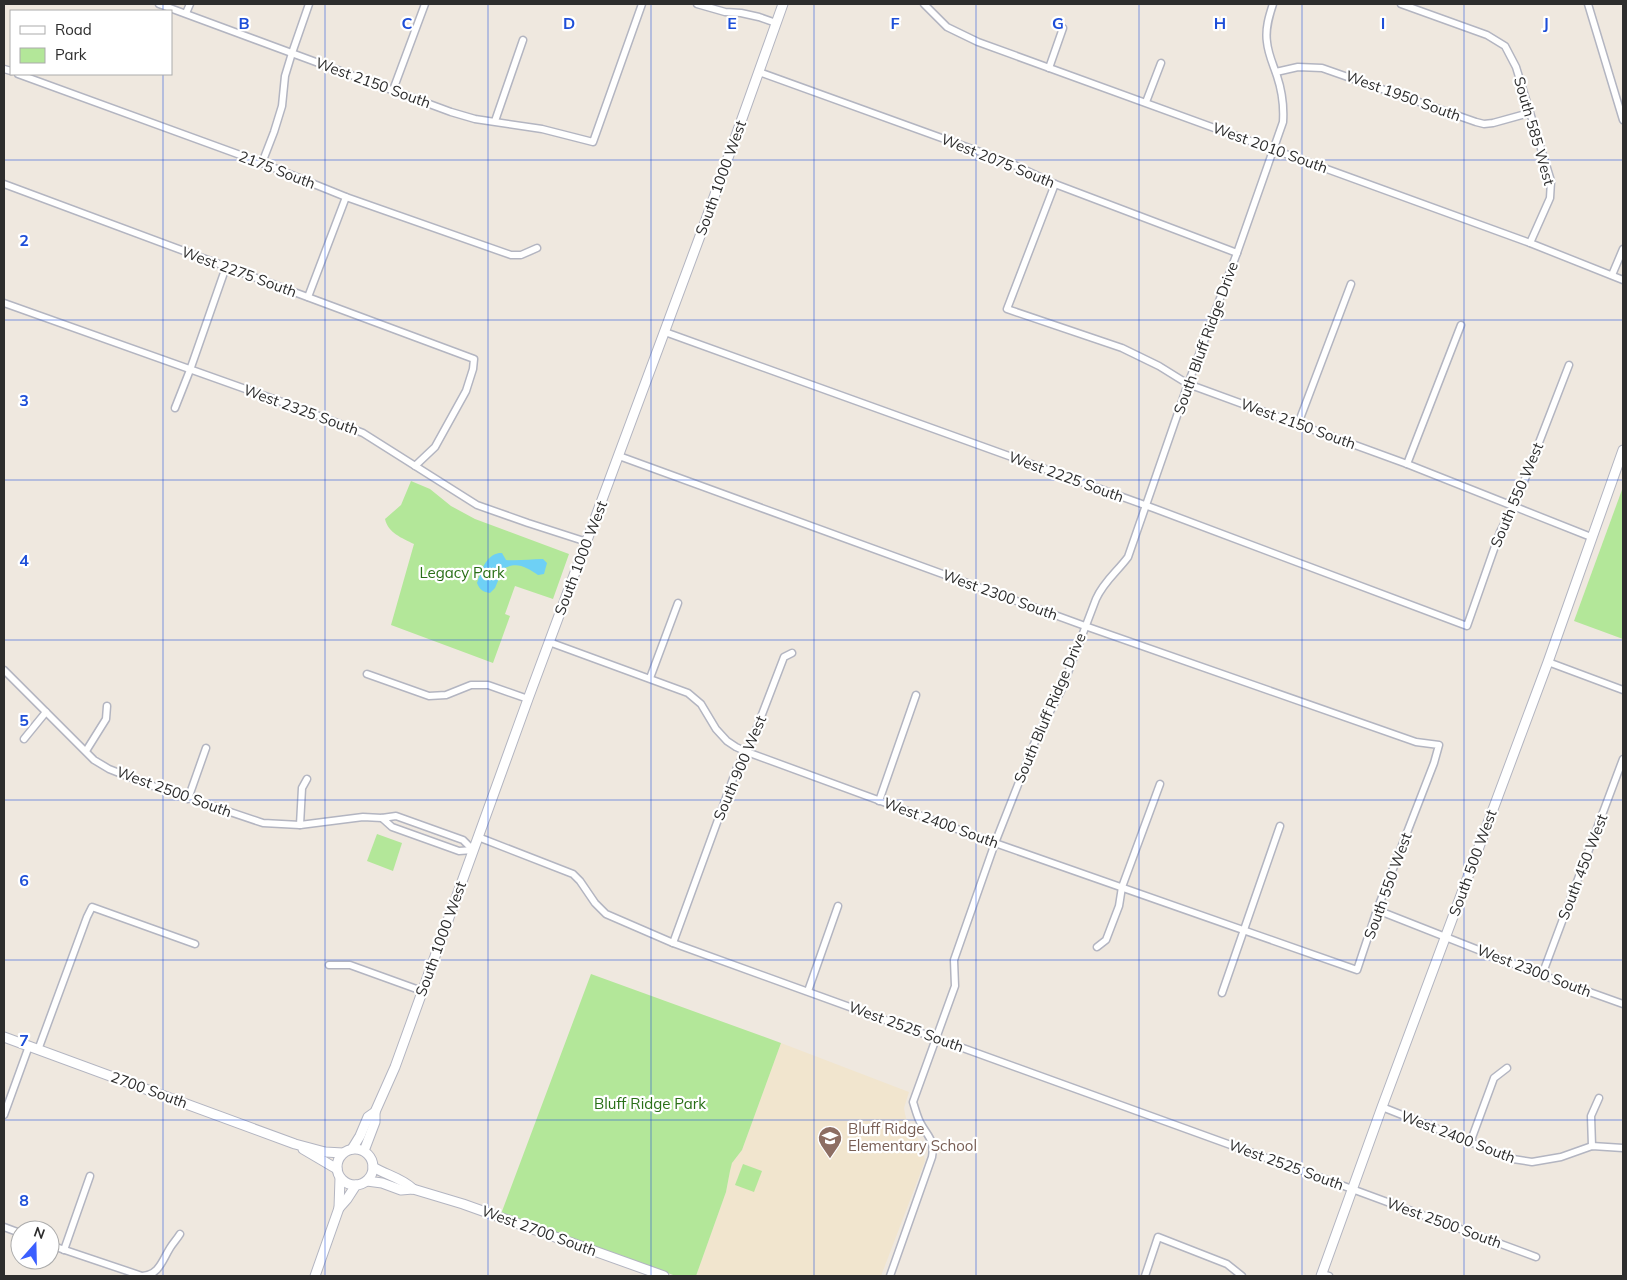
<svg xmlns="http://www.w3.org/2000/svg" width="1627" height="1280" viewBox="0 0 1627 1280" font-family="Mulish,sans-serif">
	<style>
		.education { fill: #f1e5ce }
		.green { fill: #b3e799 }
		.water { fill: #6ed0f5 }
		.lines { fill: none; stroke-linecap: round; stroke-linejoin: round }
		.street-casing { stroke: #b3b5c1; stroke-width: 9 }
		.secondary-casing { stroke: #b3b5c1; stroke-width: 11 }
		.street { stroke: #fff; stroke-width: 6 }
		.secondary { stroke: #fff; stroke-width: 9 }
		.grid { fill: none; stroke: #1d4ed8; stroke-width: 1; stroke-opacity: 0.55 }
		.labels { text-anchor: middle; stroke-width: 4.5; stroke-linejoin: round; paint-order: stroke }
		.street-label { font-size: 15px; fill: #2d2d2d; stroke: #fff }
		.park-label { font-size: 15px; fill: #296f17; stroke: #fff }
		.education-label { font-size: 15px; fill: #785e54; stroke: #fff; text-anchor: start }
		.grid-label { font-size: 16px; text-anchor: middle; font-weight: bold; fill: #1d4ed8; stroke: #fff; stroke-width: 4.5; stroke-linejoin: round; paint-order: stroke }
	</style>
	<rect width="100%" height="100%" fill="#efe8df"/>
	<!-- education -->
	<polygon class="education" points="781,1043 909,1092 904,1108 905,1114 908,1125 922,1144 925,1161 881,1276 696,1276 726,1192 730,1171 732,1163 742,1150"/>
	<!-- green -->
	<g class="green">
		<path d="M411 481 430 489 451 506 475 519 569 554 553 599 515 586 505 614 510 616 493 663 391 625 414 544C402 538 388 533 385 519L401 505Z"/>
		<polygon points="1623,487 1623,639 1574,621"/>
		<polygon points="377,834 402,843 393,871 367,861"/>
		<polygon points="591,974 781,1043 742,1150 732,1163 730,1171 726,1192 696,1276 676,1276 501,1214"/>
		<polygon points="743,1164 762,1171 754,1192 735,1185"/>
	</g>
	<!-- water -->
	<path class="water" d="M499 553H502L506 560C519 561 530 559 543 559L547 563 544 574 538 575C526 567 517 561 503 569L495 588 490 593C483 592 480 590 477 583 482 570 485 556 499 553Z"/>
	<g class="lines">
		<!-- street casing -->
		<g class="street-casing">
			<g id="street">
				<polyline points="159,4 451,112 475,119 542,129 593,142 642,4"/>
				<polyline points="697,4 725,12 741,13 759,17 776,23"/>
				<polyline points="924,4 947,27 978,42 1530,243 1623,280"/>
				<polyline points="1401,4 1487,35 1505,46 1516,67 1551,181 1550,198 1530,243"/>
				<polyline points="1588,4 1623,120"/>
				<polyline points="186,13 190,4"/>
				<polyline points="1049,68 1063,28"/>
				<polyline points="4,69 11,71"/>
				<polyline points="759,72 1008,162 1055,184 1237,253"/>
				<polyline points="1276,72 1298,67 1322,68 1476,122 1484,124 1493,123 1529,113"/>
				<polyline points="18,74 262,163 346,197 511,255 521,255 537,248"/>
				<polyline points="393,90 425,4"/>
				<polyline points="1146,102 1161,63"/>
				<polyline points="495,121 523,40"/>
				<polyline points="262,163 274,132 282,106 285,76 292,53 309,4"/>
				<polyline points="4,184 474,359 473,369 466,391 435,447 415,466"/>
				<polyline points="1055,184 1007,309 1122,348 1159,366 1188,384 1407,464 1591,537"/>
				<polyline points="1612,275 1623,249"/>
				<polyline points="308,297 346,197"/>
				<polyline points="4,303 296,407 363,433 477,505 528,523 587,542"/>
				<polyline points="665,332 1153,508 1467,626 1500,532 1518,497 1569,365"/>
				<polyline points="175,408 190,370 226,267"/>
				<polyline points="1298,424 1351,284"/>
				<polyline points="1407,464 1461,325"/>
				<polyline points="549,642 688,693 701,704 716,729 727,741 736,747 747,752 995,843 1357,970 1377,910 1434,763 1439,745 1416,742 1085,626 619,456"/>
				<polyline points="1548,662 1623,690"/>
				<polyline points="4,670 94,760 109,769 150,785 263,823 300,825 363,817 382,818 396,816 463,840 473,850"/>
				<polyline points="367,674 429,696 446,695 471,685 488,685 528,699"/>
				<polyline points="650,678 678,603"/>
				<polyline points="24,739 46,712"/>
				<polyline points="86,751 106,719 107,706"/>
				<polyline points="188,799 206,748"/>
				<polyline points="879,801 916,695"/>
				<polyline points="382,818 392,827 459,851 473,850"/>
				<polyline points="300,825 302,788 307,779"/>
				<polyline points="478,837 573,874 580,881 595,903 606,914 673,943 1352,1189 1536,1257"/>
				<polyline points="1377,910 1542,975 1623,1004"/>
				<polyline points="673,943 738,765 747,752 751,743 784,657 792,653"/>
				<polyline points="1097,947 1106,940 1119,906 1122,887 1160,784"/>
				<polyline points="329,965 350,965 422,991"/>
				<polyline points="1542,975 1623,759"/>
				<polyline points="808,991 838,906"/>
				<polyline points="1222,993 1280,826"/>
				<polyline points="38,1050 87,917 92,907 195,944"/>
				<polyline points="1382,1107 1513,1159 1532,1162 1561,1157 1592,1146 1623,1148"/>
				<polyline points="4,1115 29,1046"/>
				<polyline points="1470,1143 1494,1078 1507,1068"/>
				<polyline points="1592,1146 1591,1116 1599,1098"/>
				<polyline points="4,1227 20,1233"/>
				<path d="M50 1245 142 1276C159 1275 162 1261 170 1248 173 1243 177 1239 180 1234"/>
				<polyline points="64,1250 90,1176"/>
				<polyline points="1322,1274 1329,1276"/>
				<path d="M890 1276 932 1157C935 1139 927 1136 920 1122 917 1116 915 1108 913 1102L955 986 954 960 995 843 1038 734 1061 691 1096 599C1104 581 1117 572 1128 557L1188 384 1237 253 1283 122C1284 107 1282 91 1277 76 1273 64 1268 54 1267 42 1265 29 1269 16 1273 4"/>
				<polyline points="1145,1276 1158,1237 1227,1264 1242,1276"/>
			</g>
		</g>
		<!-- secondary casing -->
		<g class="secondary-casing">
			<g id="secondary">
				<polyline points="4,1037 295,1144 325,1152 343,1153"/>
				<polyline points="303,1149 337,1169"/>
				<polyline points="352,1149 360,1136 368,1117 375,1112 395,1067 528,699 703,228 783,4"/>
				<circle cx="355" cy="1167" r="18"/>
				<polyline points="364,1151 375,1122 375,1112"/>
				<path d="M373 1167C386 1175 402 1178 413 1189"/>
				<polyline points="367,1181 382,1183 401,1190 413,1189 463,1204 664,1276"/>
				<polyline points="339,1208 347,1199 356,1185"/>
				<polyline points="315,1276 339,1208 340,1178"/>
				<polyline points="1321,1276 1382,1107 1548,662 1623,450"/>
			</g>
		</g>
		<!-- street -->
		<use href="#street" class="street"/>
		<!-- secondary -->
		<use href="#secondary" class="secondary"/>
	</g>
	<!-- grid -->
	<path class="grid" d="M163 4V11M325 4V1276M488 4V1276M651 4V1276M814 4V1276M976 4V1276M1139 4V1276M1302 4V1276M1464 4V1276M163 74V1276M4 160H1623M4 320H1623M4 480H1623M4 640H1623M4 800H1623M4 960H1623M4 1120H1623"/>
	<!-- icons -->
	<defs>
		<g id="school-pin" transform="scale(1.25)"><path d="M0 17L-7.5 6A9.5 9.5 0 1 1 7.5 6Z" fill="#8d6e63" stroke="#fff"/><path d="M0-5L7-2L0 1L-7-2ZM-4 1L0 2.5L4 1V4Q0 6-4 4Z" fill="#fff"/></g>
	</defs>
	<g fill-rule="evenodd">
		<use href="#school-pin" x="830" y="1138"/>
	</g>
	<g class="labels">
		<!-- street labels -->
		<g class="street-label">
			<text transform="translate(373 83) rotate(20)" y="5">West 2150 South</text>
			<text transform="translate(1403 96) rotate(20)" y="5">West 1950 South</text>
			<text transform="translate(1534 131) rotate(74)" y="5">South 585 West</text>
			<text transform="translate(1270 148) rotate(20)" y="5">West 2010 South</text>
			<text transform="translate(998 161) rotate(22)" y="5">West 2075 South</text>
			<text transform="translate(277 170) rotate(21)" y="5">2175 South</text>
			<text transform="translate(721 178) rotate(-70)" y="5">South 1000 West</text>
			<text transform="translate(239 272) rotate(20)" y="5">West 2275 South</text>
			<text transform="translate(1206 338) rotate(-70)" y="5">South Bluff Ridge Drive</text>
			<text transform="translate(301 410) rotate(20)" y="5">West 2325 South</text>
			<text transform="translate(1298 424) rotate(20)" y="5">West 2150 South</text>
			<text transform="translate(1066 477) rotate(20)" y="5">West 2225 South</text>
			<text transform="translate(1517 495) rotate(-67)" y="5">South 550 West</text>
			<text transform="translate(581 558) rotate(-69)" y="5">South 1000 West</text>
			<text transform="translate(1000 595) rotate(20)" y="5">West 2300 South</text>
			<text transform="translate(1050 708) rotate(-67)" y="5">South Bluff Ridge Drive</text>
			<text transform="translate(740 768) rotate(-67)" y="5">South 900 West</text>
			<text transform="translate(174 792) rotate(20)" y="5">West 2500 South</text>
			<text transform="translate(941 823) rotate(20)" y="5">West 2400 South</text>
			<text transform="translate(1473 863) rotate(-70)" y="5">South 500 West</text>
			<text transform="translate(1583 867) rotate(-69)" y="5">South 450 West</text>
			<text transform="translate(1388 886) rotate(-70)" y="5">South 550 West</text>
			<text transform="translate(441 939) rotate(-70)" y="5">South 1000 West</text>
			<text transform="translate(1534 971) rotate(21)" y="5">West 2300 South</text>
			<text transform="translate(906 1027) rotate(20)" y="5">West 2525 South</text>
			<text transform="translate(149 1090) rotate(20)" y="5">2700 South</text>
			<text transform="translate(1458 1137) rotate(21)" y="5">West 2400 South</text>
			<text transform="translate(1286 1165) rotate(20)" y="5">West 2525 South</text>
			<text transform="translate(1444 1223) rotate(20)" y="5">West 2500 South</text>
			<text transform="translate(539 1231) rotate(20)" y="5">West 2700 South</text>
		</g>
		<!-- park labels -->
		<g class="park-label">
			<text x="462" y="578">Legacy Park</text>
			<text x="650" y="1109">Bluff Ridge Park</text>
		</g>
		<!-- education labels -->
		<g class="education-label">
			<text x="848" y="1134">Bluff Ridge<tspan x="848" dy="17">Elementary School</tspan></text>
		</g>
	</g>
	<g class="grid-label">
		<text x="244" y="29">B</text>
		<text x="407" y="29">C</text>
		<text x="569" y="29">D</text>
		<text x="732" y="29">E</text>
		<text x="895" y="29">F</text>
		<text x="1058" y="29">G</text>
		<text x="1220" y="29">H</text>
		<text x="1383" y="29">I</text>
		<text x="1546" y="29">J</text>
		<text x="24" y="246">2</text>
		<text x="24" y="406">3</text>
		<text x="24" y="566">4</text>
		<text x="24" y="726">5</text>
		<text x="24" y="886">6</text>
		<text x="24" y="1046">7</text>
		<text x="24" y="1206">8</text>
	</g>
	<!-- border -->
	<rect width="1627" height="1280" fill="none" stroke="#2d2d2d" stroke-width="10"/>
	<!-- legend -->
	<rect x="10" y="10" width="162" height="65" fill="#ffffff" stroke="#ababab"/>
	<rect x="20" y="26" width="25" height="8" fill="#ffffff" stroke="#ababab"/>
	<text x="55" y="35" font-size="15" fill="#2d2d2d">Road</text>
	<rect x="20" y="48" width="25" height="15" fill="#b3e799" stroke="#ababab"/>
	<text x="55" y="60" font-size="15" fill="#2d2d2d">Park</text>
	<!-- north arrow -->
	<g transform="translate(35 1245) rotate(20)"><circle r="24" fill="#ffffff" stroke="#ababab"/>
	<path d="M0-4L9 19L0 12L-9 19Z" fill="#3b5fff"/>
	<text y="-8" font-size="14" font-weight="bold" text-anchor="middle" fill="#2d2d2d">N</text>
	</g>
</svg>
